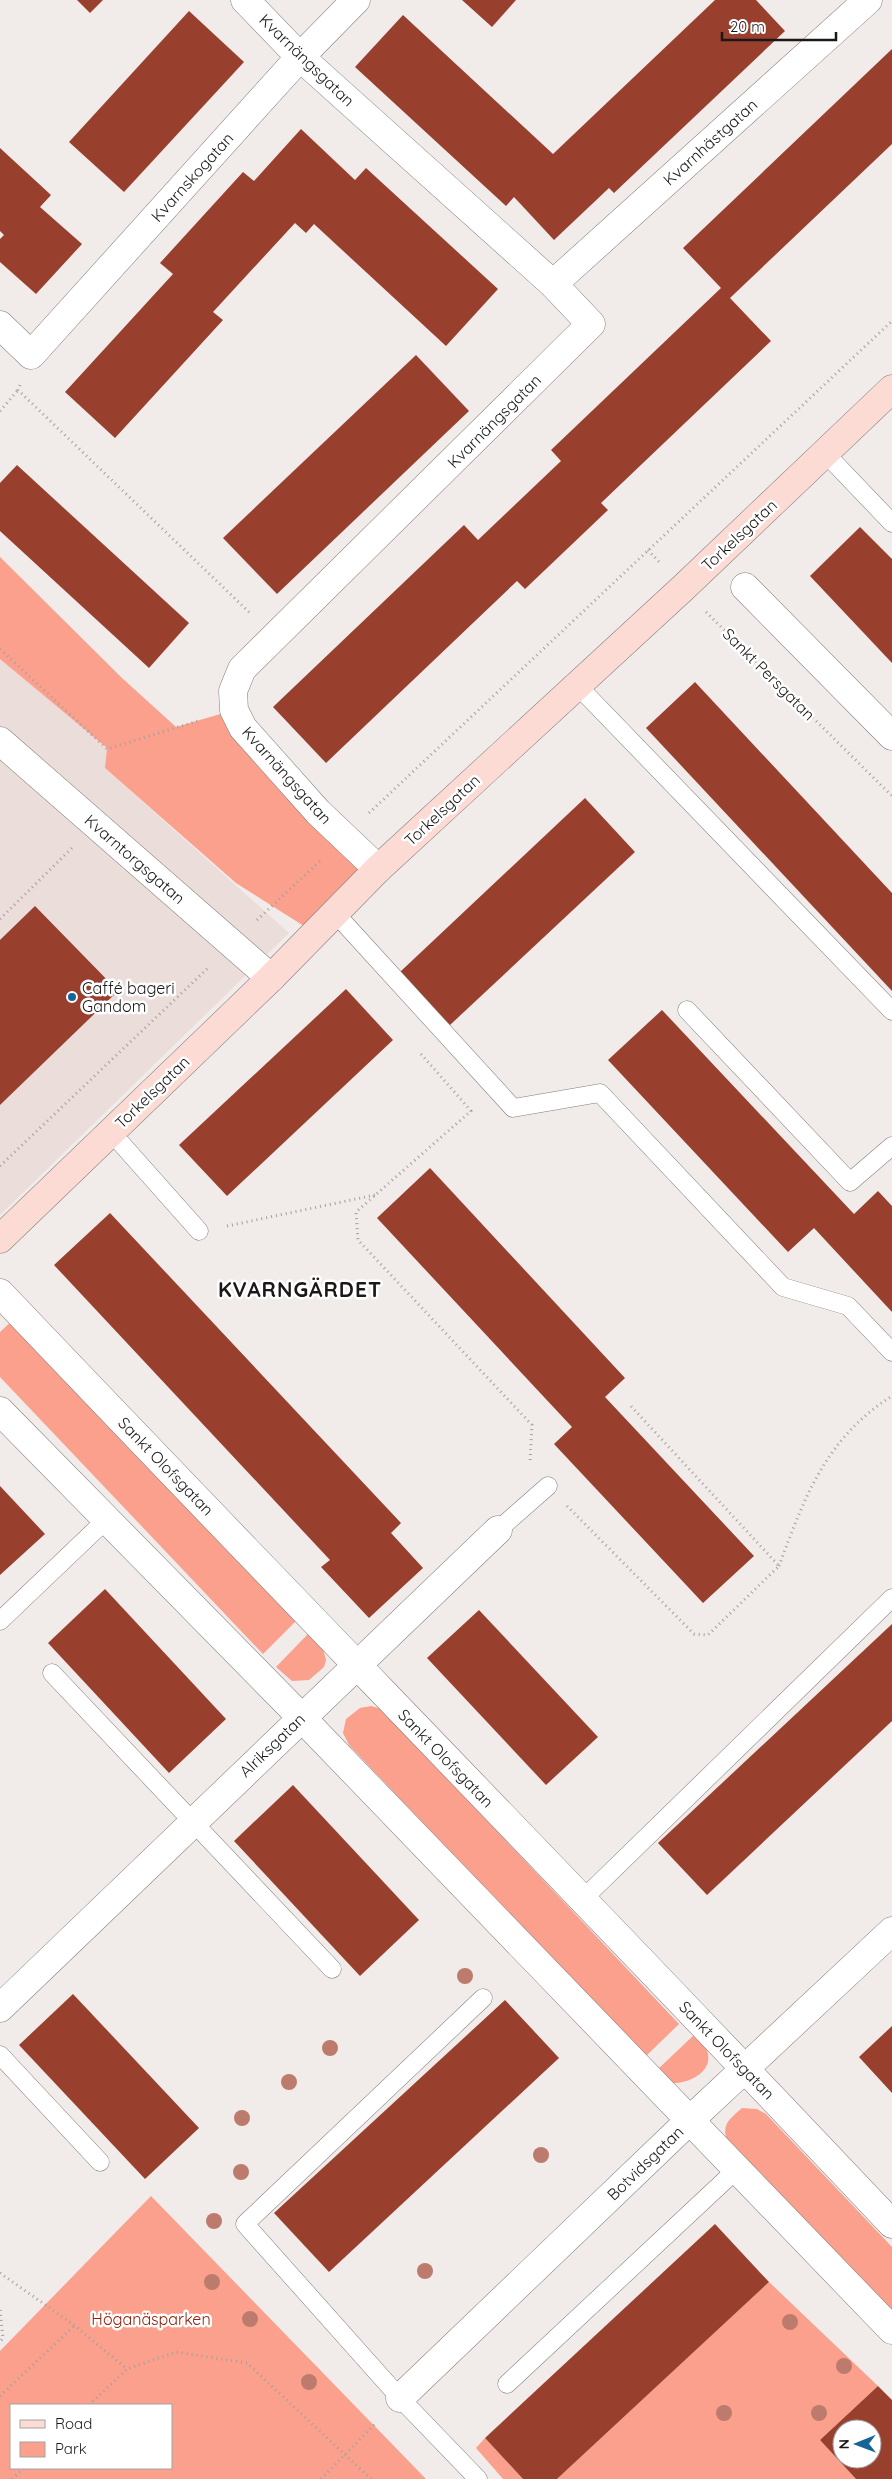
<svg xmlns="http://www.w3.org/2000/svg" width="892" height="2479" viewBox="0 0 892 2479" font-family="Quicksand,sans-serif">
	<style>
		.built { fill: #ebddda }
		.green { fill: #fba08c; fill-rule: evenodd }
		.building { fill: #983f2e; fill-rule: evenodd }
		.lines { fill: none; stroke-linecap: round; stroke-linejoin: round }
		.lane-casing { stroke: #827d7c; stroke-width: 19 }
		.street-casing { stroke: #827d7c; stroke-width: 29 }
		.secondary-casing { stroke: #827d7c; stroke-width: 29 }
		.path { stroke: #a49f9e; stroke-width: 3; stroke-dasharray: 1 4; stroke-linecap: butt }
		.lane { stroke: #fff; stroke-width: 18 }
		.street { stroke: #fff; stroke-width: 28 }
		.secondary { stroke: #fcdbd4; stroke-width: 28 }
		.tree { fill: #bd7b6e }
		.poi-dot { fill: #156597; stroke: #fff; stroke-width: 2 }
		.labels { text-anchor: middle; stroke-width: 5; stroke-linejoin: round; paint-order: stroke }
		.street-label { font-size: 16px; fill: #1b1918; stroke: #fff }
		.poi-label { font-size: 16px; fill: #1b1918; stroke: #fff; text-anchor: start }
		.park-label { font-size: 16px; fill: #922009; stroke: #fff }
		.district-label { font-size: 21px; font-weight: bold; letter-spacing: 1px; fill: #1b1918; stroke: #fff }
	</style>
	<rect width="100%" height="100%" fill="#f1ebea"/>
	<!-- built -->
	<polygon class="built" points="0,649 107,749 105,768 289,933 0,1215"/>
	<!-- green -->
	<g class="green">
		<polygon points="0,557 122,678 176,727 234,710 378,869 315,933 236,883 105,768 107,748 0,659"/>
		<polygon points="14,1319 296,1621 263,1654 0,1377 0,1332"/>
		<polygon points="308,1634 323,1649 326,1660 324,1667 309,1680 292,1681 276,1667"/>
		<polygon points="371,1706 382,1709 679,2024 645,2057 349,1745 343,1733 346,1719 360,1708"/>
		<path d="M695 2034C700 2040 706 2046 708 2054 712 2074 685 2085 669 2083L657 2070Z"/>
		<path d="M742 2108 757 2109 766 2114 892 2247V2314L727 2140C721 2124 731 2118 742 2108Z"/>
		<path d="M151 2196 426 2479H0V2351ZM11 2405H171V2468H11Z"/>
		<polygon points="769,2282 878,2386 820,2440 856,2479 557,2479"/>
		<polygon points="485,2438 523,2479 503,2479 476,2448"/>
	</g>
	<!-- building -->
	<g class="building">
		<polygon points="77,0 103,0 90,13"/>
		<polygon points="462,0 516,0 492,27"/>
		<polygon points="715,0 756,0 785,31 614,193 609,188 554,240 514,197 506,206 355,67 403,15 553,154"/>
		<polygon points="189,11 244,62 124,192 69,142"/>
		<polygon points="892,49 892,144 730,298 771,341 601,503 608,510 525,589 517,581 326,763 273,707 464,525 478,540 561,461 551,450 721,288 683,248"/>
		<polygon points="301,129 355,180 366,168 498,289 446,346 314,224 306,233 295,223 213,312 223,320 115,438 65,392 173,274 160,263 243,172 254,181"/>
		<polygon points="0,148 51,195 40,207 82,244 36,294 0,262 0,239 4,235 0,231"/>
		<polygon points="416,355 469,411 277,594 223,538"/>
		<polygon points="17,465 189,623 149,668 0,531 0,483"/>
		<polygon points="860,527 892,559 892,663 810,576"/>
		<polygon points="695,682 892,893 892,991 646,728"/>
		<polygon points="585,798 635,852 450,1025 400,972"/>
		<polygon points="35,906 118,991 0,1105 0,940"/>
		<polygon points="346,989 393,1040 227,1196 179,1145"/>
		<polygon points="662,1010 854,1214 878,1191 892,1206 892,1312 814,1228 788,1252 608,1060"/>
		<polygon points="430,1168 625,1378 605,1397 754,1556 703,1603 554,1444 572,1427 377,1218"/>
		<polygon points="110,1213 401,1523 391,1533 423,1568 369,1618 321,1567 330,1560 54,1265"/>
		<polygon points="0,1486 45,1534 0,1575"/>
		<polygon points="105,1589 226,1719 169,1773 48,1643"/>
		<polygon points="479,1610 598,1737 546,1785 427,1658"/>
		<polygon points="892,1624 892,1721 707,1895 658,1843"/>
		<polygon points="293,1785 419,1920 360,1976 234,1841"/>
		<polygon points="73,1994 199,2128 145,2179 19,2045"/>
		<polygon points="505,2000 559,2058 329,2272 274,2213"/>
		<polygon points="892,2026 892,2093 859,2057"/>
		<polygon points="715,2224 769,2282 557,2479 523,2479 485,2438"/>
		<path d="M878 2386 892 2400V2479H856L820 2440ZM842 2429H872V2459H842Z"/>
	</g>
	<g class="lines">
		<!-- lane casing -->
		<g class="lane-casing">
			<g id="lane">
				<polyline points="825,453 892,523"/>
				<polyline points="577,685 892,1011"/>
				<polyline points="335,913 513,1108 600,1093 783,1287 848,1306 892,1352"/>
				<polyline points="687,1010 850,1182 892,1146"/>
				<polyline points="111,1132 199,1231"/>
				<polyline points="498,1530 548,1486"/>
				<polyline points="0,1621 108,1518"/>
				<polyline points="52,1673 332,1969"/>
				<polyline points="583,1899 892,1598"/>
				<polyline points="0,2055 100,2162"/>
				<polyline points="507,2384 736,2170"/>
				<polyline points="478,2479 400,2398 245,2224 483,1998"/>
			</g>
		</g>
		<!-- street casing -->
		<g class="street-casing">
			<g id="street">
				<polyline points="245,0 300,57 553,284 591,324 242,669 233,691 234,710 243,728 318,812 378,869"/>
				<polyline points="553,284 868,0"/>
				<polyline points="0,325 31,355 300,57 356,0"/>
				<polyline points="745,587 892,736"/>
				<polyline points="0,741 271,978"/>
				<path d="M0 1293C296 1604 597 1911 892 2224"/>
				<polyline points="0,1411 301,1717 892,2330"/>
				<polyline points="0,2008 498,1530"/>
				<polyline points="400,2398 690,2120 892,1931"/>
			</g>
		</g>
		<!-- secondary casing -->
		<g class="secondary-casing">
			<polyline id="secondary" points="0,1239 271,978 378,869 683,588 892,389"/>
		</g>
		<!-- path -->
		<g class="path">
			<polyline points="20,385 18,390 251,614"/>
			<polyline points="0,411 18,390"/>
			<polyline points="648,550 661,564"/>
			<polyline points="706,612 892,796"/>
			<polyline points="0,649 107,749 201,720"/>
			<polyline points="369,813 892,321"/>
			<polyline points="0,919 73,847"/>
			<polyline points="257,920 320,861"/>
			<polyline points="421,1054 471,1111 356,1212 358,1240 532,1425 530,1462"/>
			<polyline points="0,1166 208,968"/>
			<polyline points="227,1226 375,1195"/>
			<polyline points="567,1506 694,1634 708,1635 779,1566 629,1404"/>
			<path d="M779 1566C805 1496 826 1438 892 1396"/>
			<polyline points="0,2273 74,2325 127,2369"/>
			<polyline points="0,2310 3,2338 0,2342"/>
			<polyline points="0,2396 74,2326"/>
			<polyline points="89,2405 127,2369 176,2352 247,2363 371,2479"/>
			<polyline points="12,2479 24,2468"/>
			<polyline points="321,2479 377,2422"/>
		</g>
		<!-- lane -->
		<use href="#lane" class="lane"/>
		<!-- street -->
		<use href="#street" class="street"/>
		<!-- secondary -->
		<use href="#secondary" class="secondary"/>
	</g>
	<!-- trees -->
	<g class="tree">
		<circle cx="465" cy="1976" r="8"/>
		<circle cx="330" cy="2048" r="8"/>
		<circle cx="289" cy="2082" r="8"/>
		<circle cx="242" cy="2118" r="8"/>
		<circle cx="541" cy="2155" r="8"/>
		<circle cx="241" cy="2172" r="8"/>
		<circle cx="214" cy="2221" r="8"/>
		<circle cx="425" cy="2271" r="8"/>
		<circle cx="212" cy="2282" r="8"/>
		<circle cx="250" cy="2319" r="8"/>
		<circle cx="790" cy="2322" r="8"/>
		<circle cx="844" cy="2366" r="8"/>
		<circle cx="309" cy="2382" r="8"/>
		<circle cx="724" cy="2413" r="8"/>
		<circle cx="819" cy="2413" r="8"/>
	</g>
	<!-- markers -->
	<circle class="poi-dot" cx="72" cy="997" r="5"/>
	<g class="labels">
		<!-- street labels -->
		<g class="street-label">
			<text transform="translate(307 60) rotate(44)" y="6">Kvarnängsgatan</text>
			<text transform="translate(710 142) rotate(-42)" y="6">Kvarnhästgatan</text>
			<text transform="translate(192 177) rotate(-48)" y="6">Kvarnskogatan</text>
			<text transform="translate(494 421) rotate(-45)" y="6">Kvarnängsgatan</text>
			<text transform="translate(739 535) rotate(-43)" y="6">Torkelsgatan</text>
			<text transform="translate(769 674) rotate(45)" y="6">Sankt Persgatan</text>
			<text transform="translate(287 775) rotate(48)" y="6">Kvarnängsgatan</text>
			<text transform="translate(442 810) rotate(-43)" y="6">Torkelsgatan</text>
			<text transform="translate(135 859) rotate(41)" y="6">Kvarntorgsgatan</text>
			<text transform="translate(152 1092) rotate(-44)" y="6">Torkelsgatan</text>
			<text transform="translate(166 1466) rotate(46)" y="6">Sankt Olofsgatan</text>
			<text transform="translate(272 1745) rotate(-44)" y="6">Alriksgatan</text>
			<text transform="translate(446 1758) rotate(46)" y="6">Sankt Olofsgatan</text>
			<text transform="translate(727 2050) rotate(46)" y="6">Sankt Olofsgatan</text>
			<text transform="translate(645 2163) rotate(-44)" y="6">Botvidsgatan</text>
		</g>
		<!-- poi labels -->
		<g class="poi-label">
			<text x="82" y="994">Caffé bageri<tspan x="82" dy="18">Gandom</tspan></text>
		</g>
		<!-- park labels -->
		<g class="park-label">
			<text x="151" y="2325">Höganäsparken</text>
		</g>
		<!-- district labels -->
		<g class="district-label">
			<text x="300" y="1297">KVARNGÄRDET</text>
		</g>
	</g>
	<!-- legend -->
	<rect x="10" y="2404" width="162" height="65" fill="#ffffff" stroke="#a4a3a3"/>
	<rect x="20" y="2420" width="25" height="8" fill="#fcdbd4" stroke="#a4a3a3"/>
	<text x="55" y="2429" font-size="15" fill="#1b1918">Road</text>
	<rect x="20" y="2442" width="25" height="15" fill="#fba08c" stroke="#a4a3a3"/>
	<text x="55" y="2454" font-size="15" fill="#1b1918">Park</text>
	<!-- north arrow -->
	<g transform="translate(857 2444) rotate(269)"><circle r="24" fill="#ffffff" stroke="#a4a3a3"/>
	<path d="M0-4L9 19L0 12L-9 19Z" fill="#156597"/>
	<text y="-8" font-size="14" font-weight="bold" text-anchor="middle" fill="#1b1918">N</text>
	</g>
	<!-- scale -->
	<path d="M722 32v8h114v-8" fill="none" stroke="#1b1918" stroke-width="2.5"/>
	<text x="730" y="32" font-size="15" fill="#1b1918" stroke="#ffffff" stroke-width="4" paint-order="stroke">20 m</text>
</svg>
